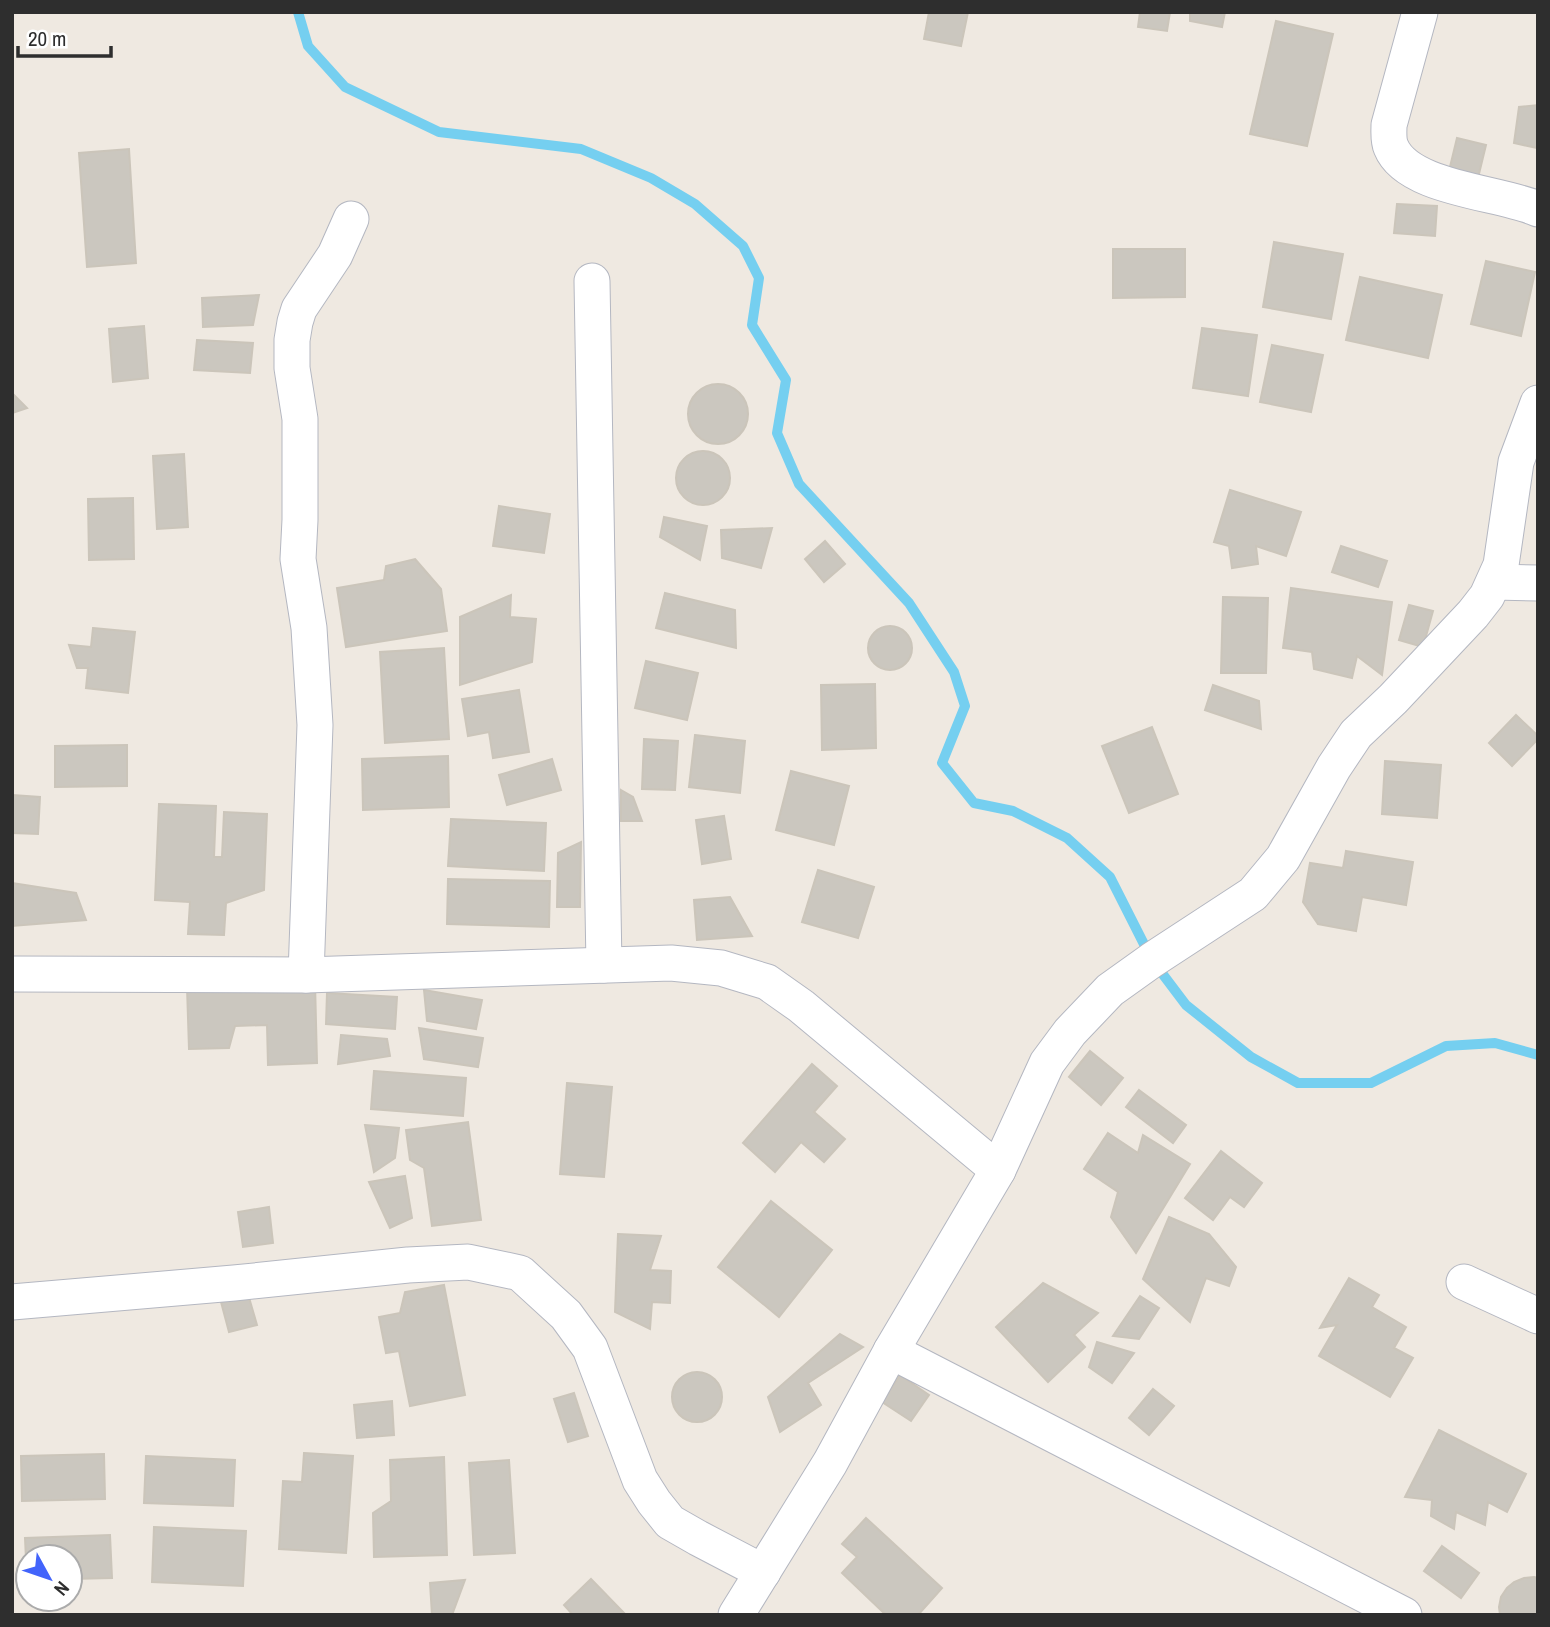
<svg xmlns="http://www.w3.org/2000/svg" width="1550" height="1627" viewBox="0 0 1550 1627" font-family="'Archivo Narrow',sans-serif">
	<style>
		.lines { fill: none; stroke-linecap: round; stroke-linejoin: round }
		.stream { stroke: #75cff0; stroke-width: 10 }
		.building { fill: #cbc7bf; stroke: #cbc5ba; stroke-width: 2 }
		.street-casing { stroke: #b4b7c1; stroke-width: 37 }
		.street { stroke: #fff; stroke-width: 35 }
	</style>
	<rect width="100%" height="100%" fill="#efe9e1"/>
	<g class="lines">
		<!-- stream -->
		<polyline class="stream" points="298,12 308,46 345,87 439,132 581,149 651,178 695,204 743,246 759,278 752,325 786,380 777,433 799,484 909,603 954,672 965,706 942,763 974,803 1013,811 1067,838 1110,877 1152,960 1186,1005 1251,1057 1298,1083 1371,1083 1446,1046 1495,1043 1538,1055"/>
	</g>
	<!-- building -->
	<g class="building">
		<polygon points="929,12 968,12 961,46 924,39"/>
		<polygon points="1140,12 1170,12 1167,31 1138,27"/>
		<polygon points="1190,12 1225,12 1222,27 1190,21"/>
		<polygon points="1276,21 1333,34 1307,146 1250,134"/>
		<polygon points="1538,105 1537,148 1514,143 1519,107"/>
		<polygon points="1457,138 1486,145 1478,178 1449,171"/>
		<polygon points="129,149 136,263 87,267 79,153"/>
		<polygon points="1397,204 1437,206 1435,236 1394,233"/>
		<polygon points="1274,242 1343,254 1331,319 1263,307"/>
		<polygon points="1113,249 1185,249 1185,297 1113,298"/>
		<polygon points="1486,261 1535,272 1521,336 1471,324"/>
		<polygon points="1360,277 1442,295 1428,358 1346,340"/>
		<polygon points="259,295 253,325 203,327 202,298"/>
		<polygon points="144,326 148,378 113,382 109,329"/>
		<polygon points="1202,328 1257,335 1248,396 1193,388"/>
		<polygon points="197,340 253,343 250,373 194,370"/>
		<polygon points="1272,345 1323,355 1311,412 1260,402"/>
		<circle cx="718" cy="414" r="30"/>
		<polygon points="12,393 27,408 12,413"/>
		<circle cx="703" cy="478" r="27"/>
		<polygon points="184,454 188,527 157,529 153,456"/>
		<polygon points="1230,490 1301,512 1286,556 1256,546 1258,564 1232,568 1229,546 1214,542"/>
		<polygon points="133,498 134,559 89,560 88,499"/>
		<polygon points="499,506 550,514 544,553 493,546"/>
		<polygon points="664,517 707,526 700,560 660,537"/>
		<polygon points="772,528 761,568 722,558 721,530"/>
		<polygon points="825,541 845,564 824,582 805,559"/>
		<polygon points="1341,546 1387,561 1378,587 1332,572"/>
		<polygon points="415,559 441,589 447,631 346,647 337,588 384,580 386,566"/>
		<polygon points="1291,588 1392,602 1382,675 1357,656 1352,678 1314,669 1312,652 1283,648"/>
		<polygon points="665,593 735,610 736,648 656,628"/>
		<polygon points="511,595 510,617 536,619 532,662 460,685 460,617"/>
		<polygon points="1223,597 1268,598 1266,673 1221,673"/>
		<polygon points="1409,605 1433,611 1423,647 1399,640"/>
		<circle cx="890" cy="648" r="22"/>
		<polygon points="93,628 135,632 128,693 86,688 88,668 77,668 69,645 91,647"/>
		<polygon points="444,648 449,739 385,743 380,652"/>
		<polygon points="646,661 698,673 687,720 635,708"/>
		<polygon points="875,684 876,748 822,750 821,685"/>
		<polygon points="1213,685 1259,701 1261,729 1205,710"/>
		<polygon points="519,690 529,752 493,758 489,732 468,736 462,699"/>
		<polygon points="1516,715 1538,736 1538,739 1512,766 1489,743"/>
		<polygon points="1152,727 1178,794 1129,813 1102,746"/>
		<polygon points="695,735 745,741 740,793 689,787"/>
		<polygon points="644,739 678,741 675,790 642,789"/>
		<polygon points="127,745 127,786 55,787 55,746"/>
		<polygon points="448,756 449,807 363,810 362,759"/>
		<polygon points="552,759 561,790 507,805 499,775"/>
		<polygon points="1385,761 1441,765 1437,818 1382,814"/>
		<polygon points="791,771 849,786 834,845 776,830"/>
		<polygon points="621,790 633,797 642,821 621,821"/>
		<polygon points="12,795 40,797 38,834 12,833"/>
		<polygon points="159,804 216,806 214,857 222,857 224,812 267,814 264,890 226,903 224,935 188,934 190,902 155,900"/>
		<polygon points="724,816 731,859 702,864 696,820"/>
		<polygon points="451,819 546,823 544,871 448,866"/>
		<polygon points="581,842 580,907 557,907 558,853"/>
		<polygon points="1346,851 1413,862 1406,905 1362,897 1356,931 1318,924 1303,902 1310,863 1343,868"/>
		<polygon points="818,870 874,887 858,938 802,922"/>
		<polygon points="448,879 550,881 549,927 447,924"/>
		<polygon points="12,883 76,893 86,920 12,926"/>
		<polygon points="730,897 752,936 697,940 694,900"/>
		<polygon points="315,982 317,1063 268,1065 267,1025 235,1026 229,1048 189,1049 187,987"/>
		<polygon points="424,990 482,1000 476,1029 427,1021"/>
		<polygon points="327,993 397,997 395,1029 326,1024"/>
		<polygon points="419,1028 483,1038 478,1067 424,1059"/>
		<polygon points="341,1035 387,1039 390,1056 338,1064"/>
		<polygon points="1090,1051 1123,1078 1101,1105 1069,1077"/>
		<polygon points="812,1064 837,1086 814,1112 845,1139 824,1162 801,1142 775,1172 743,1143"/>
		<polygon points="374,1071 466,1078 463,1116 371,1109"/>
		<polygon points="567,1083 612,1087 604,1177 560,1174"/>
		<polygon points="1139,1090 1186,1125 1173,1143 1126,1107"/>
		<polygon points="468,1122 481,1220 432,1226 424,1168 410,1160 406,1130"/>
		<polygon points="365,1125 399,1128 395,1158 374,1172"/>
		<polygon points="1108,1133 1138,1153 1143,1135 1190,1164 1136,1253 1111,1217 1118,1192 1084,1169"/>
		<polygon points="1221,1151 1262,1183 1244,1207 1230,1197 1213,1220 1185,1198"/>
		<polygon points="405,1176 412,1218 390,1228 369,1182"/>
		<polygon points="771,1201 832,1250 779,1317 718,1267"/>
		<polygon points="269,1207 273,1243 243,1247 238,1212"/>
		<polygon points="1169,1217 1209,1234 1236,1267 1229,1286 1206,1278 1190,1322 1143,1279"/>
		<polygon points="618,1234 661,1236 650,1270 671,1271 670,1303 652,1302 650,1329 615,1312"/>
		<polygon points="1349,1278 1379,1295 1372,1307 1406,1327 1394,1348 1413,1358 1390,1397 1319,1356 1337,1325 1320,1328"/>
		<polygon points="1043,1283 1098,1313 1074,1335 1085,1347 1048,1382 996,1327"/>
		<polygon points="444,1285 465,1395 410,1406 399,1351 386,1353 379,1317 400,1313 405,1292"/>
		<polygon points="248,1294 257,1325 229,1332 221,1302"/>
		<polygon points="1140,1296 1159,1308 1139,1339 1113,1336"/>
		<polygon points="840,1334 863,1347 808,1383 821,1405 780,1432 768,1397"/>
		<polygon points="1097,1342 1134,1353 1112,1383 1089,1367"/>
		<circle cx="697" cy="1397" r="25"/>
		<polygon points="900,1375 929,1395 911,1421 882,1402"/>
		<polygon points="1153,1389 1174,1406 1149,1435 1129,1418"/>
		<polygon points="574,1393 588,1436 568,1442 554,1399"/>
		<polygon points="392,1401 394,1435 357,1438 354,1405"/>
		<polygon points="1439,1430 1526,1474 1507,1512 1488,1502 1485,1525 1456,1512 1454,1529 1431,1516 1432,1500 1405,1497"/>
		<polygon points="304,1453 353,1456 346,1553 279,1549 283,1481 302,1482"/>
		<polygon points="104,1454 105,1499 22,1501 21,1456"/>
		<polygon points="146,1456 235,1460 233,1506 144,1503"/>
		<polygon points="444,1457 447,1555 374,1557 373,1513 391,1501 390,1460"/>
		<polygon points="509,1460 515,1553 474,1555 469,1463"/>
		<polygon points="866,1518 942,1588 918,1615 886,1615 842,1573 857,1557 842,1544"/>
		<polygon points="154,1527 246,1531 243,1586 152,1582"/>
		<polygon points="110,1535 112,1578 70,1579 70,1557 28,1557 28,1581 27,1581 25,1538"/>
		<polygon points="1442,1546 1479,1573 1461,1598 1424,1571"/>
		<polygon points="1534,1577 1538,1578 1538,1615 1500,1615 1499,1607 1501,1597 1507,1588 1514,1582 1524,1578"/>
		<polygon points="591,1579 626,1615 573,1615 564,1605"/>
		<polygon points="465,1580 452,1615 432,1615 430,1583"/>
	</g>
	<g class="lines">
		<!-- street casing -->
		<g class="street-casing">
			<g id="street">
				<path d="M1420 12 1389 125C1389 132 1388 140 1391 147 1408 189 1500 192 1538 209"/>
				<polyline points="592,281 604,965"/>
				<polyline points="1494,582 1538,583"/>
				<polyline points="12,974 306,975 671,963 721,968 767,982 801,1006 998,1170"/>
				<polyline points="306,975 315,725 309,628 298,559 300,520 300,419 292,368 292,340 295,322 299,309 335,255 351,219"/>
				<polyline points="1464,1282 1538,1316"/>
				<polyline points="12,1302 234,1283 408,1265 468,1262 520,1273 566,1315 590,1348 640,1480 654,1502 670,1522 698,1538 763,1572"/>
				<polyline points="891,1351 1404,1615"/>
				<polyline points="736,1615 830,1463 891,1351 998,1170 1047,1063 1070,1032 1110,990 1152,960 1253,894 1283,858 1334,767 1356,734 1393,699 1473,614 1487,596 1501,565 1516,462 1538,403"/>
			</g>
		</g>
		<!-- street -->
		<use href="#street" class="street"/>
	</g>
	<!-- border -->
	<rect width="1550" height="1627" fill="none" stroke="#2e2e2e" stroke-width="28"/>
	<!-- north arrow -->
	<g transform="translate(49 1578) rotate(130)"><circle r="33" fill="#ffffff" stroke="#ababab" stroke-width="2"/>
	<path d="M0-5L12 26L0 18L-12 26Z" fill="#4264fb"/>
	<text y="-10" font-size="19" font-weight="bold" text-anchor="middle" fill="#2e2e2e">N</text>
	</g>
	<!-- scale -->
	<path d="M18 46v10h93v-10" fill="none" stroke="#2e2e2e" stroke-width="3.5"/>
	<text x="28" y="46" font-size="21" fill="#2e2e2e" stroke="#ffffff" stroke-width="5" paint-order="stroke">20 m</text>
</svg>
